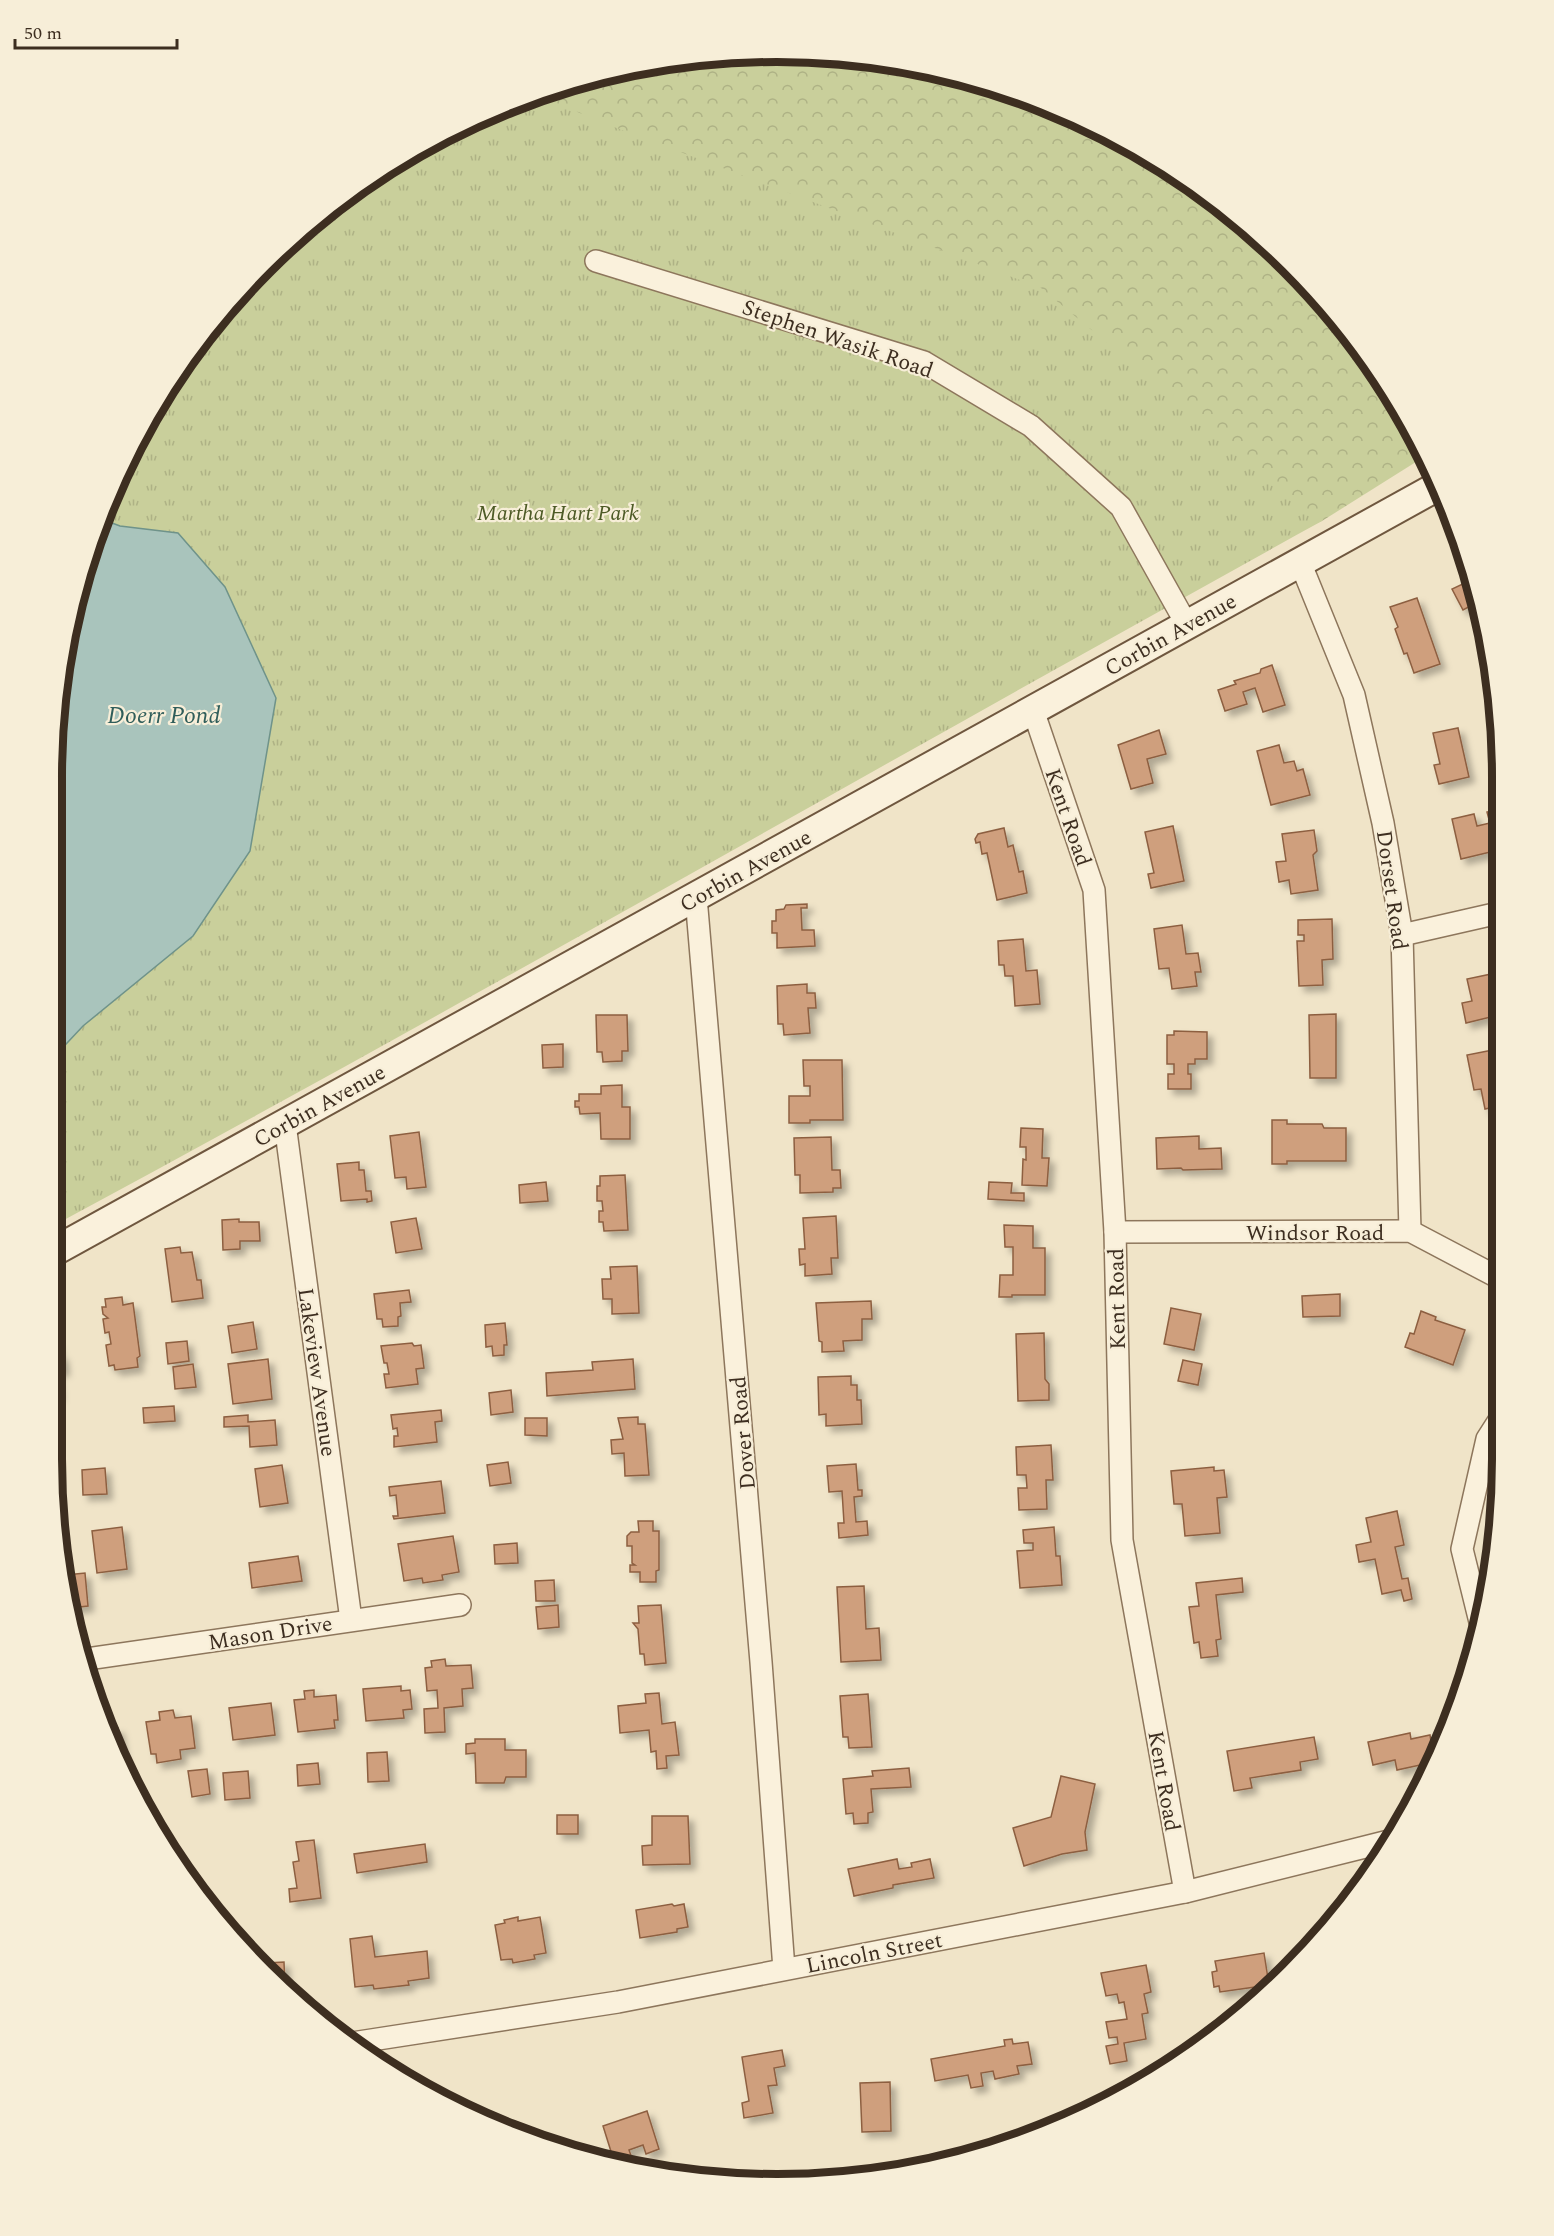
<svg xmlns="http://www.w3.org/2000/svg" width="1554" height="2236" viewBox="0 0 1554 2236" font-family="Spectral,serif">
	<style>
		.forest { fill: url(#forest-crowns) }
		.park { fill: url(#park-tufts) }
		.water { fill: #a9c4bc; stroke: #6f938a; stroke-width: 1.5 }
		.building { fill: #cf9f7d; stroke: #8d5f41; stroke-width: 1.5; filter: url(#shadow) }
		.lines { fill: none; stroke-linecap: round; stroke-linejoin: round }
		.street-casing { stroke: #8d765c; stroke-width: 24 }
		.secondary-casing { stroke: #6f573f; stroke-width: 32 }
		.street { stroke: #faf1dc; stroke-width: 21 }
		.secondary { stroke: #faf1dc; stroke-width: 28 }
		.labels { text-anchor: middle; stroke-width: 4.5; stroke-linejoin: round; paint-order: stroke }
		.street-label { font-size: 22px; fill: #3d2e20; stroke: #f7eed8 }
		.park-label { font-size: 22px; font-style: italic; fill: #4d5a26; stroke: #f7eed8 }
		.water-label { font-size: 24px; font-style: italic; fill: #2f5d5a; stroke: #f7eed8 }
		.rim { fill: none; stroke: #3d2e20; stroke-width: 8 }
	</style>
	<defs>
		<pattern id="forest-crowns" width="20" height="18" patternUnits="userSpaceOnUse" patternTransform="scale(1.5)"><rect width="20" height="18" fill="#c9cf9b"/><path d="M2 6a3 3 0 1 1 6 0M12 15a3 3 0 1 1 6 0" fill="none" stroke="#aeb285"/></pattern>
		<pattern id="park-tufts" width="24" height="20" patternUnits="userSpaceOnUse" patternTransform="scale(1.5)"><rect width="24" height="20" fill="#c9cf9b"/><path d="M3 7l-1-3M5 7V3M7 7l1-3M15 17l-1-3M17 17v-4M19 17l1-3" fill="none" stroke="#aeb285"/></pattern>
		<filter id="shadow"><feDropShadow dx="5.5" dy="5.5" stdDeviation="3" flood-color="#0004"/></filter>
	</defs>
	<rect width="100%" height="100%" fill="#f0e4c8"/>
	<!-- forest -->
	<polygon class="forest" points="777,51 919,65 1055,106 1181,174 1291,264 1353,335 1427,455 1322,521 1234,559 374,173 499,106 636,65"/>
	<!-- park -->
	<path class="park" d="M537 95 606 124 1041 288 1322 521C898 755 478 997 51 1227V777L65 636 126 456 201 335 264 263 374 173 499 106Z"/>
	<!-- water -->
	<polygon class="water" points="104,520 120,526 178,533 225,587 276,698 250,851 193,936 83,1026 51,1060 51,777 65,636"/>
	<!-- building -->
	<g class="building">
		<polygon points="1469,575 1478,602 1463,610 1452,589 1465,583"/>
		<polygon points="1417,598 1440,664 1414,673 1407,653 1404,654 1395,629 1398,627 1390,607"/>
		<polygon points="1272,665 1285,705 1263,712 1255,688 1243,692 1247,704 1225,711 1218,690 1236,684 1234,681 1260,673 1261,669"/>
		<polygon points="1458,728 1469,777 1439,784 1434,765 1440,764 1433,733"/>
		<polygon points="1159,730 1166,754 1147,759 1153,783 1131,789 1118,745"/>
		<polygon points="1279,745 1284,763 1294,761 1297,771 1303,769 1310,795 1271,805 1257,751"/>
		<polygon points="1501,809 1503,818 1503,849 1461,859 1452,819 1474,814 1477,826 1490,823 1487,812"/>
		<polygon points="1173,826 1184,881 1151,888 1148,874 1154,873 1145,832"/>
		<polygon points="1004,828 1008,847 1013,845 1019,872 1023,871 1027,893 997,900 987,853 982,854 980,842 976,843 975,839 978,834"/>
		<polygon points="1314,830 1317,851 1313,855 1318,890 1291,894 1289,880 1279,882 1276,862 1286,861 1282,834"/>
		<polygon points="807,904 807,908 801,908 802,930 814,930 815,946 777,948 777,933 772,933 772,921 776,921 776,910 784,909 786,905"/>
		<polygon points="1332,919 1333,959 1322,960 1323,985 1299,986 1297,941 1304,941 1304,935 1298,935 1298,920"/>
		<polygon points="1182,925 1186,954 1198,953 1201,972 1195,972 1197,986 1172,989 1169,968 1159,969 1154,929"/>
		<polygon points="1023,939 1026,971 1037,970 1040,1004 1015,1006 1013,976 1005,976 1004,965 999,965 998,941"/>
		<polygon points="1496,973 1500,995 1503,994 1503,1014 1466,1023 1462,1003 1472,1001 1467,979"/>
		<polygon points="807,984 807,993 815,993 816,1008 808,1008 810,1033 784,1035 783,1024 778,1024 777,986"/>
		<polygon points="1336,1014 1336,1078 1310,1078 1309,1015"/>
		<polygon points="596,1015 627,1015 628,1051 622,1051 622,1061 603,1062 602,1052 597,1052"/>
		<polygon points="1174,1031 1207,1032 1207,1059 1195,1059 1195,1064 1188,1064 1188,1074 1191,1074 1191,1089 1168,1089 1168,1074 1174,1074 1174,1064 1167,1064 1167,1035 1174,1035"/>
		<polygon points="563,1044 563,1067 543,1068 542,1045"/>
		<polygon points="1503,1048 1503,1105 1485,1109 1481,1089 1474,1090 1467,1055"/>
		<polygon points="803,1060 842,1060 843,1120 810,1120 810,1123 789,1123 789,1096 810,1096 810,1086 804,1086"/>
		<polygon points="622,1085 622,1107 630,1107 630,1139 601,1139 600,1113 580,1114 579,1107 575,1107 575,1101 579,1101 579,1094 601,1094 601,1086"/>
		<polygon points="1272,1120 1287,1120 1287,1124 1322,1124 1324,1128 1346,1128 1346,1161 1287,1161 1287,1164 1272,1164"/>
		<polygon points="1021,1128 1043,1129 1042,1158 1049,1158 1047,1186 1022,1185 1023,1159 1026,1160 1026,1147 1020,1147"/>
		<polygon points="419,1132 426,1187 407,1189 406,1177 395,1178 390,1136"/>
		<polygon points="1199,1136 1199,1149 1221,1148 1222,1169 1183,1170 1181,1168 1157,1169 1156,1138"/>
		<polygon points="831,1137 832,1170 840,1170 841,1188 833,1188 833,1192 800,1193 800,1175 795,1175 794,1138"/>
		<polygon points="359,1162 359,1170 364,1170 366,1191 371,1191 372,1201 367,1202 367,1199 341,1201 337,1164"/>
		<polygon points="625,1175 628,1230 604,1231 603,1222 599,1222 599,1211 603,1211 602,1201 597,1201 597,1186 600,1186 600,1176"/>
		<polygon points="1503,1179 1503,1198 1495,1194"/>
		<polygon points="546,1182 548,1201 520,1203 519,1185"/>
		<polygon points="989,1182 1012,1183 1011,1193 1024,1193 1024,1201 988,1199"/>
		<polygon points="836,1216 838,1258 831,1258 832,1274 805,1276 805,1264 800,1265 799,1249 805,1249 803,1218"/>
		<polygon points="416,1218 422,1249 396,1253 391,1222"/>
		<polygon points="239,1219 239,1222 259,1222 260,1241 240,1241 240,1249 223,1250 222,1220"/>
		<polygon points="1004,1225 1033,1226 1033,1248 1045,1248 1045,1295 1012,1295 1012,1297 999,1297 1000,1275 1013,1275 1013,1247 1005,1247"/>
		<polygon points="180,1247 181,1253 192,1252 197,1280 201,1280 203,1298 172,1302 165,1249"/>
		<polygon points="637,1266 639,1313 612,1314 612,1299 603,1299 602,1279 611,1279 610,1267"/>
		<polygon points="409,1290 411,1302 400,1303 401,1316 398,1317 398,1326 383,1327 382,1319 377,1319 374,1294"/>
		<polygon points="1340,1294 1340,1316 1303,1317 1302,1296"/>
		<polygon points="122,1297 123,1305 133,1303 140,1356 137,1358 138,1367 115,1370 114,1365 109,1366 106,1345 111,1344 109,1332 105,1333 103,1319 108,1318 103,1314 102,1307 106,1307 105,1299"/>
		<polygon points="871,1301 872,1319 862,1319 862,1340 843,1341 844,1351 822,1352 822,1342 819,1341 816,1303"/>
		<polygon points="1171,1308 1201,1314 1194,1350 1164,1344"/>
		<polygon points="1421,1311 1436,1317 1435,1320 1465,1330 1453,1365 1405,1347 1410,1333 1414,1334"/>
		<polygon points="253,1322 257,1349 232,1353 228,1326"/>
		<polygon points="505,1323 507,1345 504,1345 504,1355 493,1356 492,1346 486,1347 485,1325"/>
		<polygon points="1044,1333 1045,1379 1049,1384 1049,1400 1018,1401 1016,1334"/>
		<polygon points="187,1341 189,1361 168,1364 166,1343"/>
		<polygon points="51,1343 56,1343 58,1355 62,1355 64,1370 55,1371 58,1395 51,1396"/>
		<polygon points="412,1343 414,1346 421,1345 424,1368 416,1369 418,1384 386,1388 384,1374 389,1374 387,1363 384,1363 381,1346"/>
		<polygon points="268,1359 272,1399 233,1404 228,1364"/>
		<polygon points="633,1359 635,1389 547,1396 546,1373 593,1370 592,1362"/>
		<polygon points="1183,1360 1202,1364 1198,1385 1178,1381"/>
		<polygon points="193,1364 196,1387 175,1389 173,1367"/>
		<polygon points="851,1376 851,1385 857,1385 857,1400 861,1400 862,1424 826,1426 826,1414 819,1415 818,1377"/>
		<polygon points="511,1390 513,1412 491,1415 489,1393"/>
		<polygon points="174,1406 175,1421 144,1423 143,1408"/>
		<polygon points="441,1410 442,1421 435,1422 437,1442 394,1447 394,1436 398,1436 397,1428 393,1429 391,1415"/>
		<polygon points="248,1415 248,1422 275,1420 277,1445 250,1447 249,1426 224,1427 224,1417"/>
		<polygon points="638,1417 638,1424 645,1424 649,1475 625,1476 624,1453 612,1454 611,1440 623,1439 618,1418"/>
		<polygon points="525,1418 547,1418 547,1436 525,1435"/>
		<polygon points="1051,1445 1053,1480 1046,1480 1047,1509 1019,1510 1018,1488 1027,1488 1026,1475 1017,1475 1016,1447"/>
		<polygon points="508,1462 511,1483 490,1486 487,1465"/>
		<polygon points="856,1464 858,1490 862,1490 862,1496 854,1497 856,1522 867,1521 868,1535 839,1538 838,1523 844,1523 842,1491 829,1492 827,1466"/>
		<polygon points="282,1465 288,1503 260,1507 255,1469"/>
		<polygon points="1214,1467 1214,1471 1224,1470 1227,1497 1217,1498 1220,1533 1185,1536 1182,1504 1174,1504 1171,1471"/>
		<polygon points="105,1468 107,1494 83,1495 82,1470"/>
		<polygon points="441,1481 445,1513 394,1519 393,1516 398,1516 396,1495 390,1496 389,1487"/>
		<polygon points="1397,1511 1404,1545 1395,1547 1402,1579 1408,1578 1412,1599 1404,1601 1401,1590 1382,1594 1375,1559 1359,1562 1356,1545 1371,1542 1366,1518"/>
		<polygon points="638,1521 653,1521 653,1531 659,1531 659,1570 656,1571 656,1582 640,1582 640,1572 630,1572 630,1565 635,1565 632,1563 632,1546 627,1546 627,1536 631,1532 639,1532"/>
		<polygon points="122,1527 127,1569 97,1573 92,1531"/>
		<polygon points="1054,1527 1056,1556 1060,1556 1062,1585 1020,1588 1017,1551 1033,1550 1033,1543 1024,1543 1023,1530"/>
		<polygon points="453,1536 459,1572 442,1575 443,1580 423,1583 422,1578 404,1581 398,1544"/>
		<polygon points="517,1543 518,1563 495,1564 494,1545"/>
		<polygon points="298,1556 302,1581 252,1588 249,1563"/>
		<polygon points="85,1573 88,1606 71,1608 66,1575"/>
		<polygon points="1242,1578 1243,1592 1216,1595 1221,1639 1216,1640 1218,1656 1201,1658 1199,1642 1194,1643 1189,1607 1199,1606 1196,1583"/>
		<polygon points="554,1580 555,1601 536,1601 535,1581"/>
		<polygon points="864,1586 866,1629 879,1628 881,1660 841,1662 837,1587"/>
		<polygon points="558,1605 559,1627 538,1629 536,1607"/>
		<polygon points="661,1605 666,1663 645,1665 644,1654 640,1654 638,1629 633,1623 639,1623 638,1606"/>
		<polygon points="445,1659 446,1666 471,1665 473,1688 462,1689 463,1706 444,1708 445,1732 425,1733 424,1709 438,1708 437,1690 427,1691 425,1668 432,1667 431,1661"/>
		<polygon points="401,1686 401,1691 410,1690 412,1709 403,1710 404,1718 366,1721 363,1689"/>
		<polygon points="314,1690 314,1697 336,1695 338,1720 334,1720 335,1728 298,1732 294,1700 305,1699 304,1691"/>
		<polygon points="659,1693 662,1724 675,1722 679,1755 666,1756 667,1768 657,1769 656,1751 651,1752 649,1730 620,1733 618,1706 646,1703 645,1694"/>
		<polygon points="868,1694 872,1747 849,1748 848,1737 843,1737 840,1696"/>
		<polygon points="271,1703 275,1735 233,1740 229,1708"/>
		<polygon points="173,1710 175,1718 191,1716 195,1748 180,1750 181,1759 157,1763 156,1754 151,1754 146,1722 160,1720 159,1712"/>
		<polygon points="118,1728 123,1759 119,1760 104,1730"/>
		<polygon points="1410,1733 1411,1739 1430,1735 1434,1762 1397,1770 1395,1760 1373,1765 1368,1742"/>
		<polygon points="1314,1737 1318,1759 1300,1762 1301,1770 1250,1778 1252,1788 1234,1791 1227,1751"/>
		<polygon points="475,1739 505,1739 505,1750 526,1750 526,1777 506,1777 504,1783 476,1783 475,1753 466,1754 466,1744 475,1743"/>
		<polygon points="387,1752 389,1781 368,1782 367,1753"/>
		<polygon points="318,1763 320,1784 298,1786 297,1765"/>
		<polygon points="909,1768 911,1787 871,1789 873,1812 868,1813 868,1823 854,1824 853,1813 846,1814 843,1779 873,1776 872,1771"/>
		<polygon points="207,1769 210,1794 192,1797 188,1771"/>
		<polygon points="248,1771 250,1798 225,1800 223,1773"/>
		<polygon points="1061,1776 1095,1784 1085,1832 1087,1850 1062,1854 1024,1866 1013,1828 1051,1817"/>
		<rect x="557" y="1815" width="21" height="19"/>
		<polygon points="652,1816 688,1816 690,1864 643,1865 642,1846 652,1845"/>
		<polygon points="314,1840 321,1898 290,1902 289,1889 297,1888 293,1862 299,1861 296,1842"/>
		<polygon points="425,1844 427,1862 357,1873 354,1854"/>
		<polygon points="897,1859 899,1869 912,1867 911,1863 930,1859 934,1878 893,1885 893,1888 854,1896 848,1869"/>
		<polygon points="672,1904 674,1906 684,1904 688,1927 677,1929 677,1932 640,1938 636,1910"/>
		<polygon points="518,1917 518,1921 540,1917 546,1953 534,1955 535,1959 513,1963 512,1959 501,1960 495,1925 505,1923 504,1920"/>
		<polygon points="372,1936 375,1957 427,1951 429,1978 408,1981 409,1985 374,1989 373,1985 355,1987 350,1939"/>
		<polygon points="1264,1953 1269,1985 1220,1992 1219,1986 1214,1987 1212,1972 1217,1971 1215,1961"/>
		<polygon points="284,1962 285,1987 283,1987 267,1969 266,1963"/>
		<polygon points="1146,1965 1151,1992 1144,1994 1148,2013 1142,2014 1146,2039 1124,2043 1127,2061 1110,2064 1106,2046 1118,2044 1117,2037 1109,2038 1106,2022 1127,2019 1124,2002 1119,2003 1117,1994 1106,1996 1101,1973"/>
		<polygon points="1012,2039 1013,2044 1028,2042 1032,2064 1017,2066 1019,2074 995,2079 993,2071 981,2073 983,2086 971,2088 968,2075 935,2081 931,2059 1005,2046 1004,2040"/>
		<polygon points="782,2050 785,2066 774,2068 777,2085 768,2086 773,2113 744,2118 742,2103 749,2101 742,2057"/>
		<polygon points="890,2082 891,2131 862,2132 860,2083"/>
		<polygon points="647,2111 659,2149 646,2154 643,2145 629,2150 634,2164 631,2165 614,2161 603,2126"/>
	</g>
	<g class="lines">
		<!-- street casing -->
		<g class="street-casing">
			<g id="street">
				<polyline points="596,261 924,362 1031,426 1121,507 1187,625"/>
				<polyline points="1300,562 1354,695 1383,823 1402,935 1410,1231"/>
				<polyline points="1033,710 1094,890 1115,1232 1122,1540 1185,1892"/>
				<polyline points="696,897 761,1662 784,1969"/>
				<polyline points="1402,935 1503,912"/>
				<polyline points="285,1124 351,1620"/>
				<polyline points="1115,1232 1410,1231 1503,1280"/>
				<polyline points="1481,1626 1462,1549 1487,1439 1503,1414"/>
				<polyline points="80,1660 460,1605"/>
				<polyline points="352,2043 618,2002 1185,1892 1393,1840"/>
			</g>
		</g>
		<!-- secondary casing -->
		<g class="secondary-casing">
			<polyline id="secondary" points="51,1253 1438,486"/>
		</g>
		<!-- street -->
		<use href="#street" class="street"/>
		<!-- secondary -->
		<use href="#secondary" class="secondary"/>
	</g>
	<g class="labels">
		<!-- street labels -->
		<g class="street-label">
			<text transform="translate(838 338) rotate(19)" y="8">Stephen Wasik Road</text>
			<text transform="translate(1170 634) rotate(-29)" y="8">Corbin Avenue</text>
			<text transform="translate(1069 817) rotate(71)" y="8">Kent Road</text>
			<text transform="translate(745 870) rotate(-29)" y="8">Corbin Avenue</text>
			<text transform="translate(1393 890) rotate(82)" y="8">Dorset Road</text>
			<text transform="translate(319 1105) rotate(-29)" y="8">Corbin Avenue</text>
			<text x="1315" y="1240">Windsor Road</text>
			<text transform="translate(1116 1299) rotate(-91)" y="8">Kent Road</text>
			<text transform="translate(318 1372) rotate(82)" y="8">Lakeview Avenue</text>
			<text transform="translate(742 1433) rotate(-95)" y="8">Dover Road</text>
			<text transform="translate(270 1632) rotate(-9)" y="8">Mason Drive</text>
			<text transform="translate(1165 1781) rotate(80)" y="8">Kent Road</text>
			<text transform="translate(874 1952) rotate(-11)" y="8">Lincoln Street</text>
		</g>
		<!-- park labels -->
		<g class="park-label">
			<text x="558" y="520">Martha Hart Park</text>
		</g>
		<!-- water labels -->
		<g class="water-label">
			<text x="164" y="723">Doerr Pond</text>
		</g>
	</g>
	<!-- crop -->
	<path d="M0 0H1554V2236H0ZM777 62H777A715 715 0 0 1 1492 777V1459A715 715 0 0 1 777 2174H777A715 715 0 0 1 62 1459V777A715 715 0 0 1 777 62Z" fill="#f7eed8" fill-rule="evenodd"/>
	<path class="rim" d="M777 62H777A715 715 0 0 1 1492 777V1459A715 715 0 0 1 777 2174H777A715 715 0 0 1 62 1459V777A715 715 0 0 1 777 62Z"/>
	<!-- scale -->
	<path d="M15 39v9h162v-9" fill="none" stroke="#3d2e20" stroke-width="3"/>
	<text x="24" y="39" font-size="18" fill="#3d2e20" stroke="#f7eed8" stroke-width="4.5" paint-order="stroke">50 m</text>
</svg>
